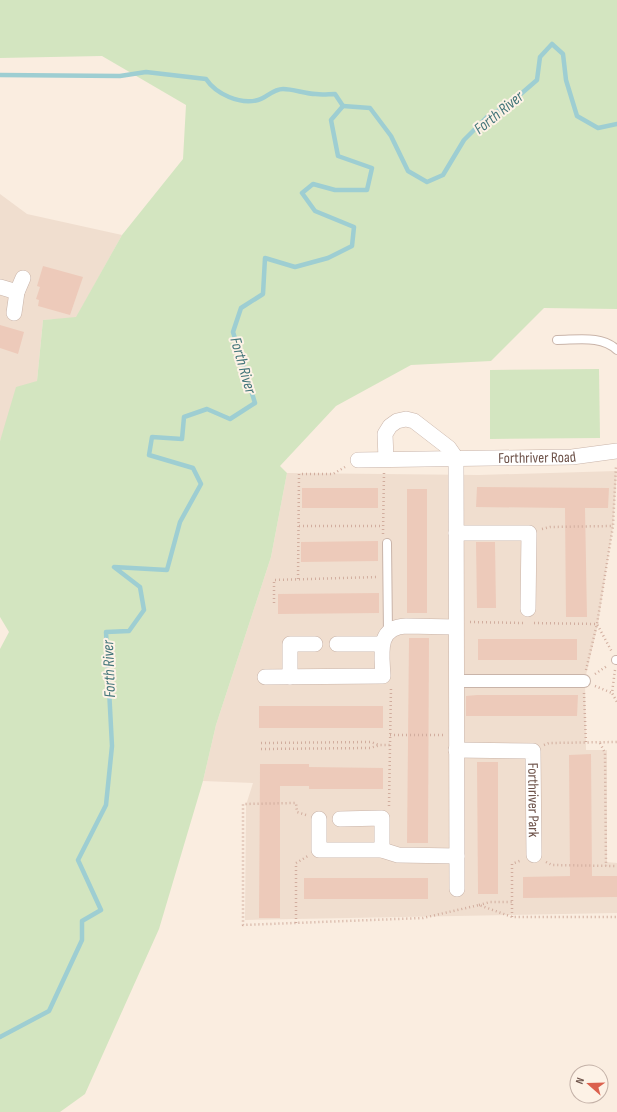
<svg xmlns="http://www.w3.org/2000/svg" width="617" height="1112" viewBox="0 0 617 1112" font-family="'Sofia Sans Condensed',sans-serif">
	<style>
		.residential { fill: #f0decf }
		.green { fill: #d3e5c0 }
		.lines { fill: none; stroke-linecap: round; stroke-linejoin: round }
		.stream { stroke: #9eced2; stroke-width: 4.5 }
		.building { fill: #edcaba }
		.service-casing { stroke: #c9b4a9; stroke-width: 10 }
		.pedestrian-casing { stroke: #c9b4a9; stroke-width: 14 }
		.minor-casing { stroke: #c9b4a9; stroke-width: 16 }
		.path { stroke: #d1ad9e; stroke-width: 2.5; stroke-dasharray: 1 3; stroke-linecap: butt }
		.service { stroke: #fff; stroke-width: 8 }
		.pedestrian { stroke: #fff; stroke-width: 12 }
		.minor { stroke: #fff; stroke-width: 15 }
		.labels { text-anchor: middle; stroke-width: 4; stroke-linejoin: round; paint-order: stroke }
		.street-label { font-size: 15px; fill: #6e534a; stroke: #fdf2e6 }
		.water-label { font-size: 16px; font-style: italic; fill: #43757a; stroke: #fdf2e6 }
	</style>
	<rect width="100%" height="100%" fill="#faede0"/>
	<!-- residential -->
	<g class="residential">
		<polygon points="0,194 27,214 122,235 76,318 43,320 37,381 0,441"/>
		<polygon points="617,471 613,526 598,624 585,679 586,750 607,750 607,862 617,863 617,913 245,920 246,805 253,783 203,781 216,725 271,557 287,473 479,475"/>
	</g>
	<!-- green -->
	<g class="green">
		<polygon points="0,0 617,0 617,309 544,308 491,361 411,365 336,406 280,466 287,473 271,557 216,725 203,781 159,929 85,1094 60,1112 0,1112 0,649 9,632 0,617 0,441 16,387 37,381 43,320 76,317 122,235 183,159 186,105 102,56 0,58"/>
		<polygon points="599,369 600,438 490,439 490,370"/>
	</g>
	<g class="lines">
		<!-- stream -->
		<g class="stream">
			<path d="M0 75 120 76 146 72 206 79C216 94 240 105 258 100 266 98 273 89 283 89 294 89 305 94 316 94 322 95 329 94 335 94L343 106"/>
			<polyline points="343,106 370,108 391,136 408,171 427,182 443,175 464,140 487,117 508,105 537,80 540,57 552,44 563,54 566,80 577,116 598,128 617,124"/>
			<polyline points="0,1037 49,1011 82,940 82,921 101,910 78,860 106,805 112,746 106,632 129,631 144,610 140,587 114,567 167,570 180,522 201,484 193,468 149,455 152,437 182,439 184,417 207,409 230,419 255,403 233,332 241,308 263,294 265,258 295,267 328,258 352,246 354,227 315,211 302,193 313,184 335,190 367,190 372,168 338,156 331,120 343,106"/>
		</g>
	</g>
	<!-- building -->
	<g class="building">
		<polygon points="43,266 83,277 70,315 38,306 39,300 36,299 40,287 37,286"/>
		<polygon points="0,325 24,332 18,354 0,348"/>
		<polygon points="477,487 609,488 608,508 585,508 587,617 566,617 565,508 476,507"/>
		<rect x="302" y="488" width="76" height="20"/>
		<rect x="407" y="489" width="20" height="124"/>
		<polygon points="378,541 378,561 301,562 301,542"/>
		<polygon points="476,542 495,542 496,608 477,608"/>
		<polygon points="379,593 379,613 278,614 278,594"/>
		<polygon points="409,638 429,638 428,843 407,843"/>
		<rect x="478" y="639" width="99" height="21"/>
		<polygon points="477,695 578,695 577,716 466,716 466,696"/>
		<rect x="259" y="706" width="124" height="22"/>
		<polygon points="591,754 592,876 617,876 617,897 523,898 523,877 570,876 569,755"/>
		<polygon points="477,762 498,762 498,894 478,894"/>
		<polygon points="260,764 309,764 309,767 383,768 383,789 309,789 309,786 280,786 280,918 259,918"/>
		<rect x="304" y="878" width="124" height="21"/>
	</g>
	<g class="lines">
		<!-- service casing -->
		<g class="service-casing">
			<g id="service">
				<path d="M557 340C577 340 602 335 617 350"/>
				<polyline points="387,543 388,633"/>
				<polyline points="616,660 617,660"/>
			</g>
		</g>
		<!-- pedestrian casing -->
		<g class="pedestrian-casing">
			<polyline id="pedestrian" points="456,681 584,681"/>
		</g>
		<!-- minor casing -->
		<g class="minor-casing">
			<g id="minor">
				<polyline points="0,287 17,292"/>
				<polyline points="14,313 17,292 23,278"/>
				<polyline points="386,459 385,434 390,426 397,421 406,419 414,421 449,448 456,458 457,889"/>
				<path id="s1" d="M358 460 572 457 617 451"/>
				<polyline points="456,533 529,533 528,609"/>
				<polyline points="337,644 382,644"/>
				<path d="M265 677 383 676C382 655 376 627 406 626L455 627"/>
				<polyline points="290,677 290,644 315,644"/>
				<path id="s2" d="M456 750 533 751 534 855"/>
				<polyline points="319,819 319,850 382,850 398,855 457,856"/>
				<polyline points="340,819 382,818 382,850"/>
			</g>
		</g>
		<!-- path -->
		<g class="path">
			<polyline points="299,526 383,526"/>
			<polyline points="542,529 550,527 613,526"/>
			<polyline points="383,534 384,473"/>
			<polyline points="298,579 299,474 333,474 345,467"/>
			<polyline points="274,603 274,580 377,577"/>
			<polyline points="470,622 523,623"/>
			<polyline points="534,623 597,624 612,652"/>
			<polyline points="586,670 597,624 613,526 616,466"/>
			<polyline points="615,670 612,693 617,702"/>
			<polyline points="595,674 607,666"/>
			<polyline points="595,686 612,693"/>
			<polyline points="584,693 586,743"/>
			<polyline points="390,735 444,735"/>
			<polyline points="261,743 371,742 379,745"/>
			<polyline points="600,743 605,753 606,866"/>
			<polyline points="544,745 549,743 617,742"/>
			<polyline points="261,749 370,748 380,745 390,745"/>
			<polyline points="389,806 391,687"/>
			<polyline points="306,815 297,812 296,803 243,804 243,925 423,918 479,905 512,917 617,917"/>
			<polyline points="546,862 552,865 617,866"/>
			<polyline points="479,905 490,902 512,902"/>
			<polyline points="512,917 512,864 522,860"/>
			<polyline points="296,923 296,863 308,856"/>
		</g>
		<!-- service -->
		<use href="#service" class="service"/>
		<!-- pedestrian -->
		<use href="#pedestrian" class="pedestrian"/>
		<!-- minor -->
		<use href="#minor" class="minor"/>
	</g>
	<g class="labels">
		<!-- street labels -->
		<g class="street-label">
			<text dy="5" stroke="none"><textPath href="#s1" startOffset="179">Forthriver Road</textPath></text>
			<text dy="5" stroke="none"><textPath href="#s2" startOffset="126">Forthriver Park</textPath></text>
		</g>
		<!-- water labels -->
		<g class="water-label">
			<text transform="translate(498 112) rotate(-39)" y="6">Forth River</text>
			<text transform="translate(244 365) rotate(74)" y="6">Forth River</text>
			<text transform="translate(108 669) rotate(-92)" y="6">Forth River</text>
		</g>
	</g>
	<!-- north arrow -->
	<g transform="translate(589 1084) rotate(290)"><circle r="19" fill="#fdf2e6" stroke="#c4b2a8"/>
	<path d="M0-3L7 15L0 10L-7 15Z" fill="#db614e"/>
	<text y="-6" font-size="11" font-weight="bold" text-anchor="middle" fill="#6e534a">N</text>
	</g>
</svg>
